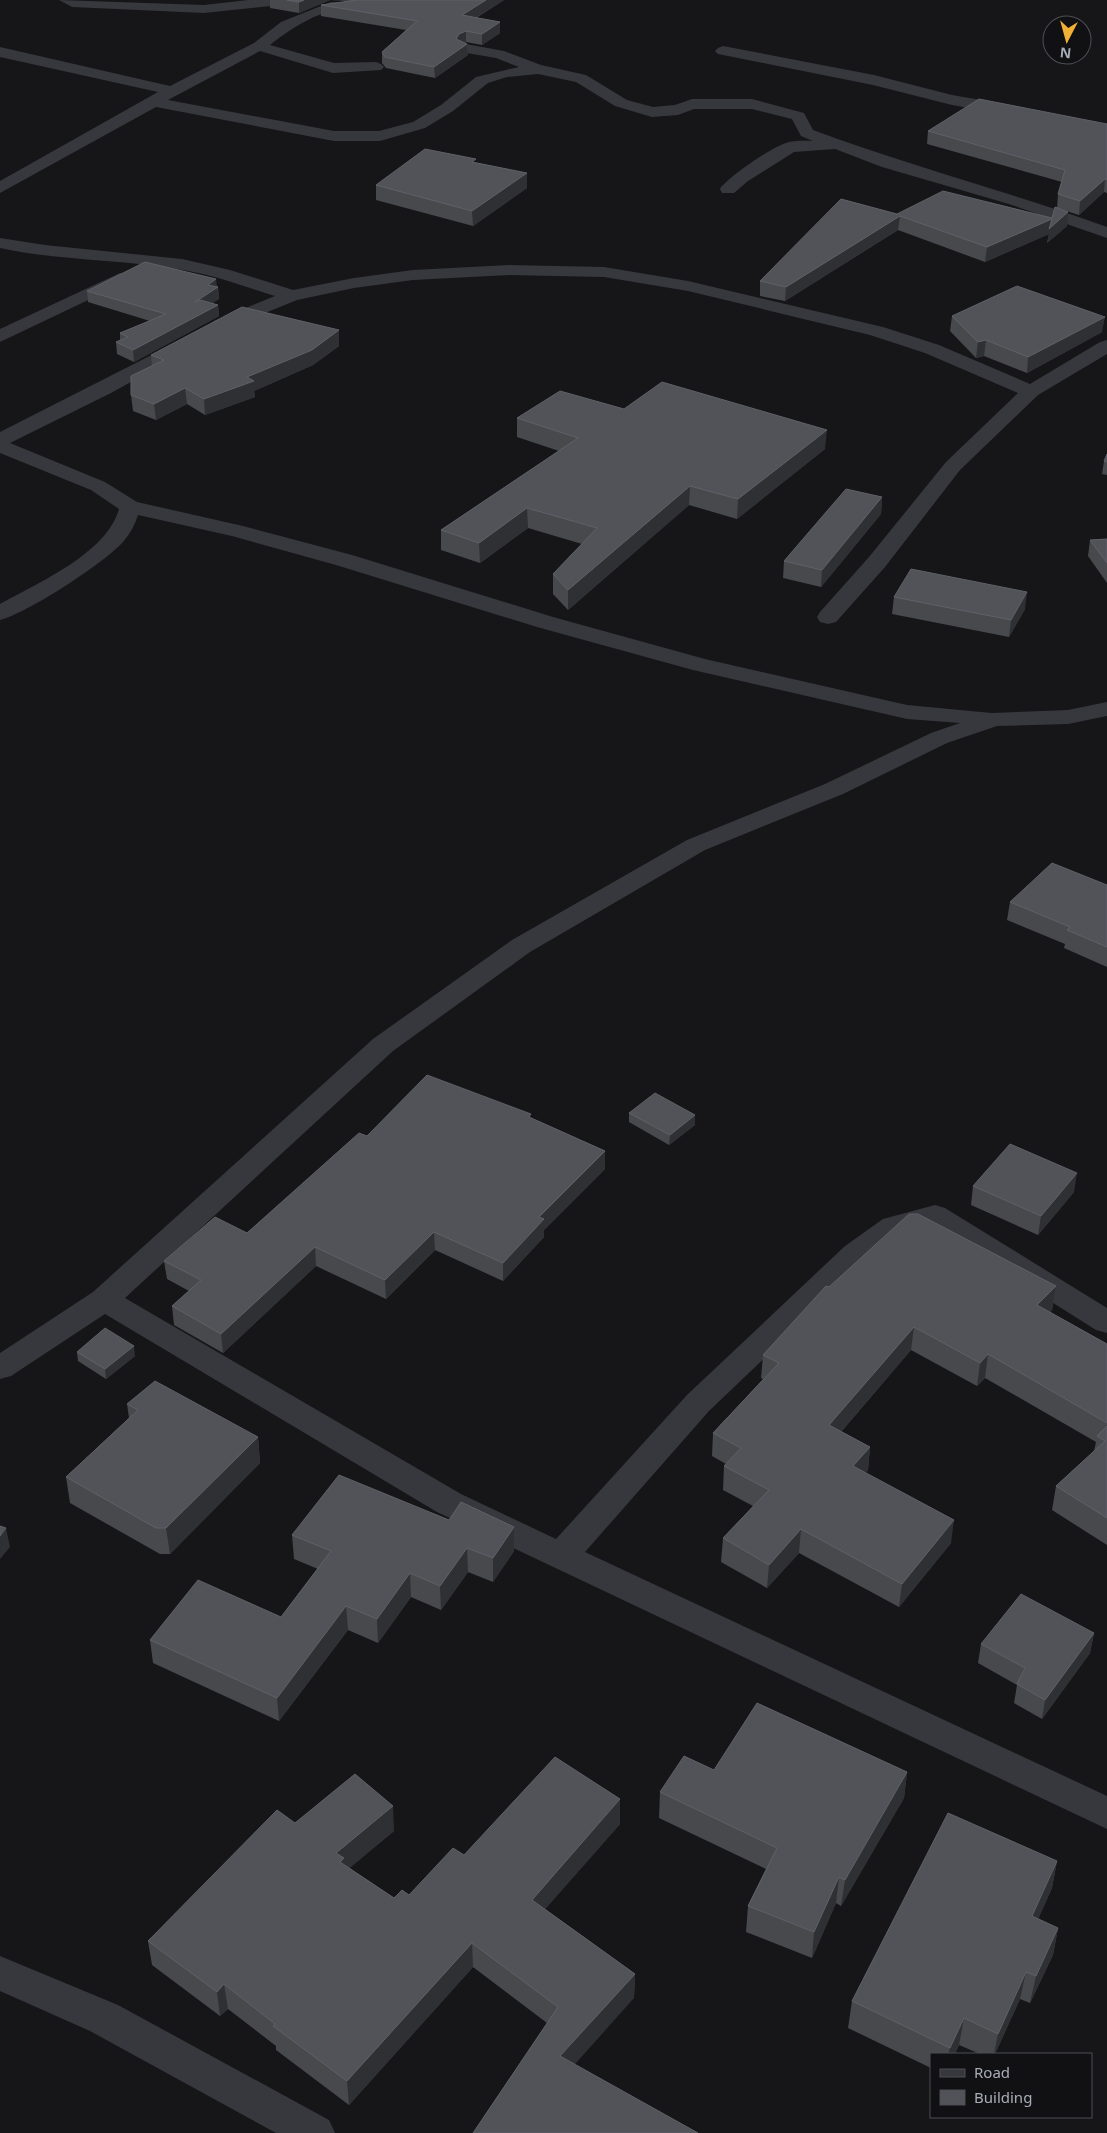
<svg xmlns="http://www.w3.org/2000/svg" width="1107" height="2133" viewBox="0 0 1107 2133" font-family="'Noto Sans',sans-serif">
	<style>
		.lines { fill: none; stroke-linecap: round; stroke-linejoin: round }
		.street { fill: #37383d; fill-rule: evenodd }
		.wall { fill: #47494d }
		.shaded-wall { fill: #2f3033 }
		.building { fill: #525359; stroke: #5f6168 }
	</style>
	<rect width="100%" height="100%" fill="#161618"/>
	<g class="lines">
		<!-- street -->
		<g class="street">
			<polygon points="59,0 204,5 248,0 297,0 290,4 204,13 72,7"/>
			<path d="M331 2 352 3 359 7C353 15 342 9 333 11 313 14 286 32 270 45L334 63 376 62 381 64 384 67 381 70 333 73 260 51 168 100 334 131H379L413 122 441 105 476 77 519 67 496 58 461 52 458 49 461 46 466 44 504 51 541 65 586 75 627 100 653 107 675 105 692 99H752L804 113 813 130C910 166 1010 192 1107 227V238L1009 204 882 167 835 149 794 152 748 181 734 193H722L720 189C728 177 772 147 786 143 795 140 805 141 813 141L801 136 792 119 752 109H694L678 115 652 117 615 106 576 82 538 74 507 77 488 83 453 111 425 128 380 141H334L156 107 0 193V181L158 92 0 57V47L170 86 254 43 281 22Z"/>
			<polygon points="723,46 874,75 952,95 1010,105 1018,110 1010,115 952,105 873,85 718,54 715,51 718,48"/>
			<path d="M0 238 45 245 182 259 230 270 293 290 354 278 413 270 509 265 604 267 688 281 883 327 939 345 1030 384 1100 342 1107 340V354L1038 395 960 470 885 567 836 622 828 624 820 622 817 617 820 612 869 557 946 462 1018 393 925 353 870 335 688 291 604 277 509 275 413 280 354 288 297 300 221 331 214 329 212 325 214 321 275 296C245 287 215 275 183 270 122 259 60 261 0 248Z"/>
			<polygon points="120,273 126,274 129,278 126,282 0,342 0,329"/>
			<path d="M185 338 192 340 194 344 192 348 111 393 10 443 105 482 137 502 243 526 352 555 553 617 705 659 907 705 992 713 1068 710 1107 702V716L1068 724 997 726 947 743 843 794 705 850 530 952 393 1051 125 1298 461 1494 556 1539 687 1395 845 1246 883 1219 935 1205 945 1208 1107 1308V1333L1096 1330 931 1226 903 1233 867 1260 709 1411 585 1552 1107 1796V1829L437 1512 105 1314 11 1376 0 1379V1353L93 1292 373 1039 512 940 687 840 825 784 931 733 960 723 907 719 693 670 537 627 336 565 232 536 138 515C135 525 130 534 123 542 104 563 28 613 0 620V604C38 583 107 553 119 509L91 490 0 453V432Z"/>
			<polygon points="0,1956 118,2005 329,2120 335,2133 276,2133 90,2031 0,1991"/>
		</g>
	</g>
	<!-- wall -->
	<g class="wall">
		<polygon points="270,0 504,0 476,18 500,33 482,45 466,42 465,43 467,44 468,55 435,78 386,68 382,63 382,52 406,30 321,16 321,5 350,1 330,0 299,13 270,8"/>
		<polygon points="1107,124 1107,193 1104,192 1079,215 1057,208 1058,194 1062,182 927,144 928,131"/>
		<polygon points="376,185 527,188 473,226 376,200"/>
		<polygon points="897,214 1052,218 1067,226 1047,243 1049,234 985,262 898,230 785,301 760,296 760,281"/>
		<polygon points="218,287 219,299 212,303 218,305 219,316 134,362 117,354 116,342 120,340 120,333 150,321 88,302 87,291"/>
		<polygon points="952,316 1102,332 1027,373 984,356 976,358 950,331"/>
		<polygon points="339,330 339,346 313,365 254,391 255,397 205,415 187,404 156,420 133,411 131,395 152,366 151,355"/>
		<polygon points="624,409 825,449 737,519 689,505 568,610 553,594 553,574 582,544 528,528 480,563 441,550 441,530 559,451 517,437 517,418"/>
		<polygon points="1107,454 1107,475 1102,474 1104,461"/>
		<polygon points="882,497 881,514 821,587 783,578 784,561"/>
		<polygon points="1107,539 1107,583 1088,556 1090,540"/>
		<polygon points="894,597 1025,609 1009,637 892,614"/>
		<polygon points="1107,885 1107,967 1064,948 1065,944 1007,920 1010,902"/>
		<polygon points="629,1113 695,1115 695,1125 669,1145 629,1122"/>
		<polygon points="531,1118 605,1151 605,1169 544,1230 544,1237 503,1281 435,1250 386,1299 316,1266 223,1353 174,1325 172,1306 189,1291 167,1279 164,1261 247,1233 367,1136"/>
		<polygon points="973,1186 1074,1192 1038,1235 971,1205"/>
		<polygon points="1056,1286 1052,1310 1050,1312 1107,1344 1107,1545 1052,1510 1056,1486 1094,1451 1096,1442 985,1378 977,1386 911,1350 841,1432 870,1447 868,1470 865,1473 951,1543 899,1607 799,1553 767,1588 721,1562 723,1538 753,1506 723,1490 724,1466 726,1464 712,1456 713,1433 763,1379 761,1378 763,1355 829,1287"/>
		<polygon points="77,1352 135,1356 106,1379 78,1361"/>
		<polygon points="127,1404 258,1437 260,1463 170,1554 160,1554 70,1503 66,1477 129,1418"/>
		<polygon points="449,1520 514,1527 514,1551 493,1582 468,1572 441,1610 411,1597 378,1643 348,1630 279,1721 153,1663 150,1640 281,1617 318,1569 294,1559 292,1535"/>
		<polygon points="1094,1633 1090,1653 1042,1719 1014,1703 1017,1685 978,1663 981,1644"/>
		<polygon points="714,1770 907,1772 904,1798 841,1906 836,1903 812,1958 746,1932 748,1906 766,1869 659,1818 660,1792"/>
		<polygon points="295,1823 394,1831 349,1868 394,1898 409,1895 464,1855 620,1824 545,1909 635,1974 634,1998 473,2133 547,2023 473,1967 349,2105 276,2050 276,2046 228,2009 220,2016 152,1965 148,1941"/>
		<polygon points="1057,1861 1052,1888 1038,1919 1058,1928 1053,1955 1030,2003 1020,1999 995,2054 980,2054 959,2045 955,2054 931,2054 931,2068 848,2028 852,2001"/>
	</g>
	<!-- shaded-wall -->
	<g class="shaded-wall">
		<polygon points="304,0 330,0 299,13 299,2"/>
		<polygon points="486,0 504,0 462,26 462,15"/>
		<polygon points="500,22 500,33 482,45 482,34"/>
		<polygon points="466,31 466,42 460,45 456,39 459,34"/>
		<polygon points="467,44 468,55 435,78 434,67"/>
		<polygon points="527,173 527,188 473,226 472,211"/>
		<polygon points="1105,179 1104,192 1079,215 1080,201"/>
		<polygon points="1068,212 1067,226 1047,243 1049,234 985,262 987,247"/>
		<polygon points="900,216 898,230 785,301 786,287"/>
		<polygon points="216,279 219,299 196,314 195,302 208,285"/>
		<polygon points="218,305 219,316 134,362 133,350"/>
		<polygon points="1105,317 1102,332 1027,373 1028,357"/>
		<polygon points="339,330 339,346 313,365 254,391 255,397 205,415 204,399"/>
		<polygon points="986,340 984,356 976,358 978,342"/>
		<polygon points="185,388 187,404 156,420 154,404"/>
		<polygon points="827,430 825,449 737,519 738,499"/>
		<polygon points="690,486 689,505 568,610 568,590"/>
		<polygon points="882,497 881,514 821,587 822,570"/>
		<polygon points="527,508 528,528 480,563 479,543"/>
		<polygon points="1027,592 1025,609 1009,637 1011,620"/>
		<polygon points="695,1115 695,1125 669,1145 670,1135"/>
		<polygon points="605,1151 605,1169 544,1230 544,1237 503,1281 503,1263 539,1217"/>
		<polygon points="1077,1173 1074,1192 1038,1235 1041,1216"/>
		<polygon points="434,1232 435,1250 386,1299 385,1280"/>
		<polygon points="315,1247 316,1266 223,1353 221,1334"/>
		<polygon points="1056,1286 1052,1310 1034,1328 1037,1305"/>
		<polygon points="914,1327 911,1350 826,1449 829,1425"/>
		<polygon points="134,1346 135,1356 106,1379 105,1369"/>
		<polygon points="988,1354 985,1378 977,1386 980,1363"/>
		<polygon points="258,1437 260,1463 170,1554 166,1528"/>
		<polygon points="870,1447 868,1470 851,1490 853,1466"/>
		<polygon points="954,1520 951,1543 899,1607 902,1584"/>
		<polygon points="514,1527 514,1551 493,1582 493,1558"/>
		<polygon points="6,1528 10,1547 0,1559 0,1536"/>
		<polygon points="801,1529 799,1553 767,1588 769,1565"/>
		<polygon points="467,1548 468,1572 441,1610 440,1586"/>
		<polygon points="410,1573 411,1597 378,1643 377,1619"/>
		<polygon points="346,1606 348,1630 279,1721 277,1698"/>
		<polygon points="1094,1633 1090,1653 1042,1719 1045,1700"/>
		<polygon points="907,1772 904,1798 841,1906 845,1880"/>
		<polygon points="620,1799 620,1824 532,1924 532,1900"/>
		<polygon points="393,1806 394,1831 345,1872 336,1853"/>
		<polygon points="1057,1861 1052,1888 1027,1944 1032,1916"/>
		<polygon points="839,1877 836,1903 812,1958 814,1932"/>
		<polygon points="1058,1928 1053,1955 1030,2003 1036,1976"/>
		<polygon points="472,1943 473,1967 349,2105 347,2081"/>
		<polygon points="1026,1972 1020,1999 995,2054 994,2054 998,2034"/>
		<polygon points="635,1974 634,1998 560,2081 560,2056"/>
		<polygon points="224,1984 228,2009 220,2016 217,1992"/>
		<polygon points="964,2018 959,2045 955,2054 948,2054 950,2048"/>
	</g>
	<!-- building -->
	<g class="building">
		<polygon points="287,0 304,0 299,2"/>
		<polygon points="357,0 486,0 462,15 500,22 482,34 466,31 459,34 456,39 467,44 434,67 385,57 382,52 417,21 321,5"/>
		<polygon points="979,99 1107,124 1107,179 1105,179 1080,201 1058,194 1065,170 928,131"/>
		<polygon points="425,149 476,159 472,162 527,173 472,211 376,185"/>
		<polygon points="943,191 1052,218 1055,207 1068,212 1049,229 1052,219 987,247 900,216 786,287 760,281 841,199 897,214"/>
		<polygon points="145,262 216,279 208,285 218,287 195,302 200,300 218,305 133,350 116,342 128,337 120,333 166,314 87,291"/>
		<polygon points="1017,286 1105,317 1028,357 986,340 978,342 952,316"/>
		<polygon points="242,307 339,330 312,350 247,377 254,381 204,399 185,388 154,404 131,395 131,376 164,360 151,355"/>
		<polygon points="662,382 827,430 738,499 690,486 568,590 553,574 597,528 527,508 479,543 441,530 578,438 517,418 560,391 624,409"/>
		<polygon points="1107,454 1107,462 1104,461"/>
		<polygon points="846,489 882,497 822,570 784,561"/>
		<polygon points="1107,539 1107,563 1090,540"/>
		<polygon points="911,569 1027,592 1011,620 894,597"/>
		<polygon points="1052,863 1107,885 1107,947 1067,930 1070,927 1010,902"/>
		<polygon points="427,1075 531,1114 529,1117 605,1151 539,1217 544,1219 503,1263 434,1232 385,1280 315,1247 221,1334 172,1306 201,1280 164,1261 215,1217 247,1233 359,1133 367,1136"/>
		<polygon points="655,1093 695,1115 670,1135 629,1113"/>
		<polygon points="1010,1144 1077,1173 1041,1216 973,1186"/>
		<polygon points="909,1214 918,1214 1056,1286 1037,1305 1107,1344 1107,1423 988,1354 980,1363 914,1327 829,1425 870,1447 853,1466 954,1520 902,1584 801,1529 769,1565 723,1538 769,1490 724,1466 741,1448 713,1433 779,1363 763,1355 826,1286 829,1287"/>
		<polygon points="105,1328 134,1346 105,1369 77,1352"/>
		<polygon points="155,1381 258,1437 166,1528 156,1528 66,1477 138,1410 127,1404"/>
		<polygon points="1107,1426 1107,1518 1056,1486 1105,1441 1097,1436"/>
		<polygon points="339,1475 449,1520 461,1502 514,1527 493,1558 467,1548 440,1586 410,1573 377,1619 346,1606 277,1698 150,1640 198,1580 281,1617 331,1551 292,1535"/>
		<polygon points="0,1526 6,1528 0,1536"/>
		<polygon points="1021,1594 1094,1633 1045,1700 1017,1684 1025,1668 981,1644"/>
		<polygon points="757,1703 907,1772 845,1880 839,1877 814,1932 748,1906 777,1848 660,1792 684,1756 714,1770"/>
		<polygon points="555,1757 620,1799 532,1900 635,1974 560,2056 698,2133 473,2133 558,2007 472,1943 347,2081 273,2026 275,2024 224,1984 217,1992 148,1941 277,1810 295,1823 355,1774 393,1806 336,1853 344,1858 340,1862 394,1898 402,1890 409,1895 453,1848 464,1855"/>
		<polygon points="948,1813 1057,1861 1032,1916 1058,1928 1036,1976 1026,1972 998,2034 964,2018 950,2048 852,2001"/>
	</g>
	<!-- legend -->
	<rect x="930" y="2053" width="162" height="65" fill="#111113" stroke="#4d4f55"/>
	<rect x="940" y="2069" width="25" height="8" fill="#37383d" stroke="#4d4f55"/>
	<text x="974" y="2078" font-size="15" fill="#a8adb8">Road</text>
	<rect x="940" y="2090" width="25" height="15" fill="#525359" stroke="#4d4f55"/>
	<text x="974" y="2103" font-size="15" fill="#a8adb8">Building</text>
	<!-- north arrow -->
	<g transform="translate(1067 40) rotate(186)"><circle r="24" fill="#111113" stroke="#4d4f55"/>
	<path d="M0-4L9 19L0 12L-9 19Z" fill="#f2b134"/>
	<text y="-8" font-size="14" font-weight="bold" text-anchor="middle" fill="#a8adb8">N</text>
	</g>
</svg>
